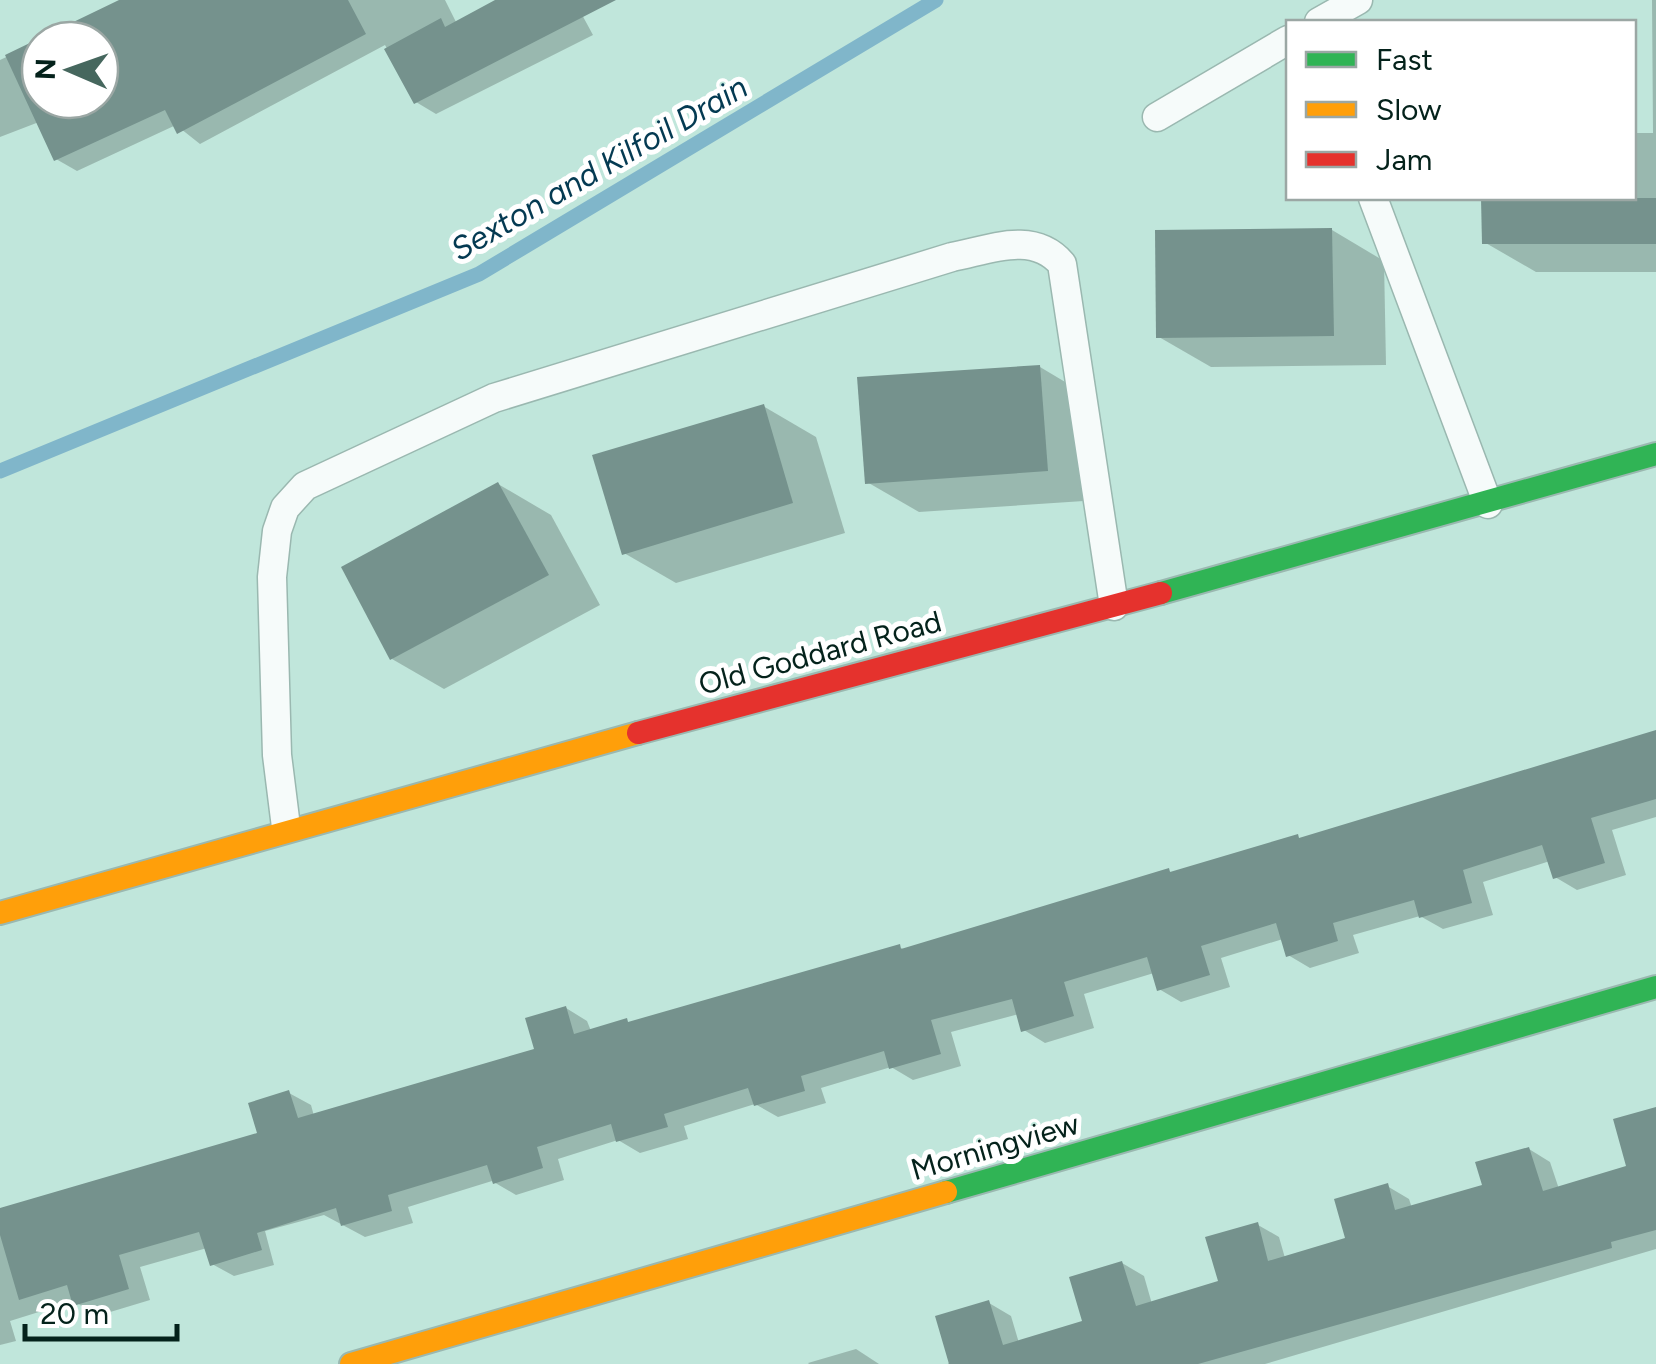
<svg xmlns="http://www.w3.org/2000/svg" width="1656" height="1364" viewBox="0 0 1656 1364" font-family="Figtree,sans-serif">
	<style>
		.shadow { fill: #0003 }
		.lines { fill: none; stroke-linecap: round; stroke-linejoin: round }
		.stream { stroke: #80b6ca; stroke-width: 15 }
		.building { fill: #75928d; fill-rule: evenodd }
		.lane-casing { stroke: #9ab8b0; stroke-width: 31 }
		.fast-casing { stroke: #9ab8b0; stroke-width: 26 }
		.slow-casing { stroke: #9ab8b0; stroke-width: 26 }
		.jam-casing { stroke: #9ab8b0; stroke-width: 26 }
		.lane { stroke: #f6fbfa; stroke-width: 28 }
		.fast { stroke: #30b455; stroke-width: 22 }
		.slow { stroke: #ff9f0a; stroke-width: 22 }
		.jam { stroke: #e5322d; stroke-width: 22 }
		.labels { text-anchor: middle; stroke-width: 10; stroke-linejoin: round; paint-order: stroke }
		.street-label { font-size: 30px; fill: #04221b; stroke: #fff }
		.water-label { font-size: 32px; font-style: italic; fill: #043a52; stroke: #fff }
	</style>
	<rect width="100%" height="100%" fill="#c0e6db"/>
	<!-- shadow -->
	<g class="shadow">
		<polygon points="123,0 445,0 457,24 500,0 574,0 593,35 436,114 416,102 385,45 200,144 176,125 77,171 56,159 39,122 0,137 0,60 40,41 40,100 100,100 100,40 43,40"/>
		<polygon points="1652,0 1656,0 1656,272 1536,272 1484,242 1484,198 1634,198 1634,133 1653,133"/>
		<polygon points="1332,230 1384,261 1386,365 1211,367 1159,337"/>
		<polygon points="1040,367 1092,398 1099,500 919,512 867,482"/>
		<polygon points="763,406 816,437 845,533 676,583 624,553"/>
		<polygon points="498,484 551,515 600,605 444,689 392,659"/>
		<polygon points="1656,734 1656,817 1612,830 1626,875 1577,890 1555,877 1550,861 1483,882 1493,915 1443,929 1420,916 1353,935 1359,953 1310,968 1288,955 1283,939 1221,958 1230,987 1181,1002 1159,989 1154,973 1084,994 1094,1028 1045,1043 1024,1030 1019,1014 951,1032 961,1066 913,1080 891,1067 821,1088 826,1103 778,1117 755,1104 684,1126 688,1139 640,1153 618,1140 558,1159 564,1180 516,1195 492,1181 408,1207 413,1223 365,1237 324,1215 265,1231 274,1265 234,1276 212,1264 207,1248 140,1267 150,1300 97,1316 74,1301 10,1321 16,1341 0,1345 0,1214 261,1134 289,1093 311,1105 314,1116 537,1051 566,1008 587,1021 591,1031 626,1021 631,1024 899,947 905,950 1169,871 1174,874 1297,837 1302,840"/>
		<polygon points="1656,1110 1656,1249 1265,1364 948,1364 989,1303 1011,1316 1019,1343 1085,1323 1122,1263 1144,1276 1152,1304 1221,1283 1258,1225 1279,1237 1285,1258 1348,1240 1387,1186 1409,1199 1412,1208 1485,1187 1529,1149 1550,1162 1559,1189 1629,1168"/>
		<polygon points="856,1349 879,1364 809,1364 808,1363"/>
	</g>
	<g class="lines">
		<!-- stream -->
		<polyline class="stream" points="0,471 479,274 936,0"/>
	</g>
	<!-- building -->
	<g class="building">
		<path d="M119 0H348L366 34 177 134 165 110 54 161 5 55ZM40 40H100V100H40Z"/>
		<polygon points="495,0 616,0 414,104 384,49 441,18 445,27"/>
		<polygon points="1481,198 1656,198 1656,244 1482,244"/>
		<polygon points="1332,228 1334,336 1156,338 1155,230"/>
		<polygon points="1040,365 1048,471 865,484 857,377"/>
		<polygon points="764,404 793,503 622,555 592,455"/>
		<polygon points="498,482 549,575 390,660 341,567"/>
		<polygon points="1656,730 1656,799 1591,818 1605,863 1553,879 1542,845 1463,870 1472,903 1419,918 1414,900 1333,923 1338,941 1286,957 1276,923 1201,946 1210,975 1157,991 1147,957 1064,982 1074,1016 1021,1032 1012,999 931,1020 941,1054 889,1069 884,1051 801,1076 805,1091 754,1106 748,1088 664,1114 668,1127 616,1142 611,1124 537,1147 543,1168 493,1184 487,1165 388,1195 392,1211 341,1226 336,1208 257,1233 262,1250 210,1266 199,1232 119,1255 129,1289 73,1306 67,1285 19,1300 0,1235 0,1208 257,1133 248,1103 289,1090 298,1118 534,1049 525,1018 566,1006 574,1034 627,1018 628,1022 900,944 901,949 1169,868 1170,872 1298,834 1299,838"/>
		<polygon points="1656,1107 1656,1230 1611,1242 1612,1248 1198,1364 949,1364 935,1316 989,1300 1003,1345 1082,1321 1069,1277 1122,1261 1136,1306 1218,1281 1205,1237 1258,1222 1268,1261 1345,1238 1334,1199 1388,1183 1395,1210 1482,1185 1475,1162 1529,1147 1543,1191 1626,1166 1613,1119"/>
	</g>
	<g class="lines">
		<!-- lane casing -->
		<g class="lane-casing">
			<g id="lane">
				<polyline points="1319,22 1358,0"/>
				<polyline points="1157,117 1288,40"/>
				<polyline points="1373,198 1488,504"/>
				<path d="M286 827 277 755 272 577 277 531 285 508 305 486 494 398 952 257C989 250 1033 230 1062 264L1114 606"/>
			</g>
		</g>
		<!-- fast casing -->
		<g class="fast-casing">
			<g id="fast">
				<polyline points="1161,593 1656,454"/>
				<polyline points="946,1192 1656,987"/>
			</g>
		</g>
		<!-- slow casing -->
		<g class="slow-casing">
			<g id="slow">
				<polyline points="0,913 638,733"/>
				<polyline points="351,1364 946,1192"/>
			</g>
		</g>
		<!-- jam casing -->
		<g class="jam-casing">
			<polyline id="jam" points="638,733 1161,593"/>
		</g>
		<!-- lane -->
		<use href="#lane" class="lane"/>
		<!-- fast -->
		<use href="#fast" class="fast"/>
		<!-- slow -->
		<use href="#slow" class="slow"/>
		<!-- jam -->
		<use href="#jam" class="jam"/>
	</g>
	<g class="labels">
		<!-- street labels -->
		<g class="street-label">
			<text transform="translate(820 653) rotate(-15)" y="10">Old Goddard Road</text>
			<text transform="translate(995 1147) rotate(-16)" y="10">Morningview</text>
		</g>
		<!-- water labels -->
		<g class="water-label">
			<text transform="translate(599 168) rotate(-30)" y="11">Sexton and Kilfoil Drain</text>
		</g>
	</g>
	<!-- legend -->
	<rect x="1286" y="20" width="350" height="180" fill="#ffffff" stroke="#9ba7a4" stroke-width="2.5"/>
	<rect x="1306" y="52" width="50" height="15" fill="#30b455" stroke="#9ba7a4" stroke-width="2.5"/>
	<text x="1376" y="70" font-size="30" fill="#04221b">Fast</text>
	<rect x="1306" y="102" width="50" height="15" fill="#ff9f0a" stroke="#9ba7a4" stroke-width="2.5"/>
	<text x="1376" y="120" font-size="30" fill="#04221b">Slow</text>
	<rect x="1306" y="152" width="50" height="15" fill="#e5322d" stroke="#9ba7a4" stroke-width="2.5"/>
	<text x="1376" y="170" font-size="30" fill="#04221b">Jam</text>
	<!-- north arrow -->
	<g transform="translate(70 70) rotate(272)"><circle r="48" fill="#ffffff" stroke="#9ba7a4" stroke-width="2.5"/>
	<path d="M0-8L18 38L0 25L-18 38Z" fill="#46675e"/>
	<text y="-15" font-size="28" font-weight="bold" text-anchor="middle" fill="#04221b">N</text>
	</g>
	<!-- scale -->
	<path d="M25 1324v15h152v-15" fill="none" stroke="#04221b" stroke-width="5"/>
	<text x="40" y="1324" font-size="30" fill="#04221b" stroke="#ffffff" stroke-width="8" paint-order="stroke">20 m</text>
</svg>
